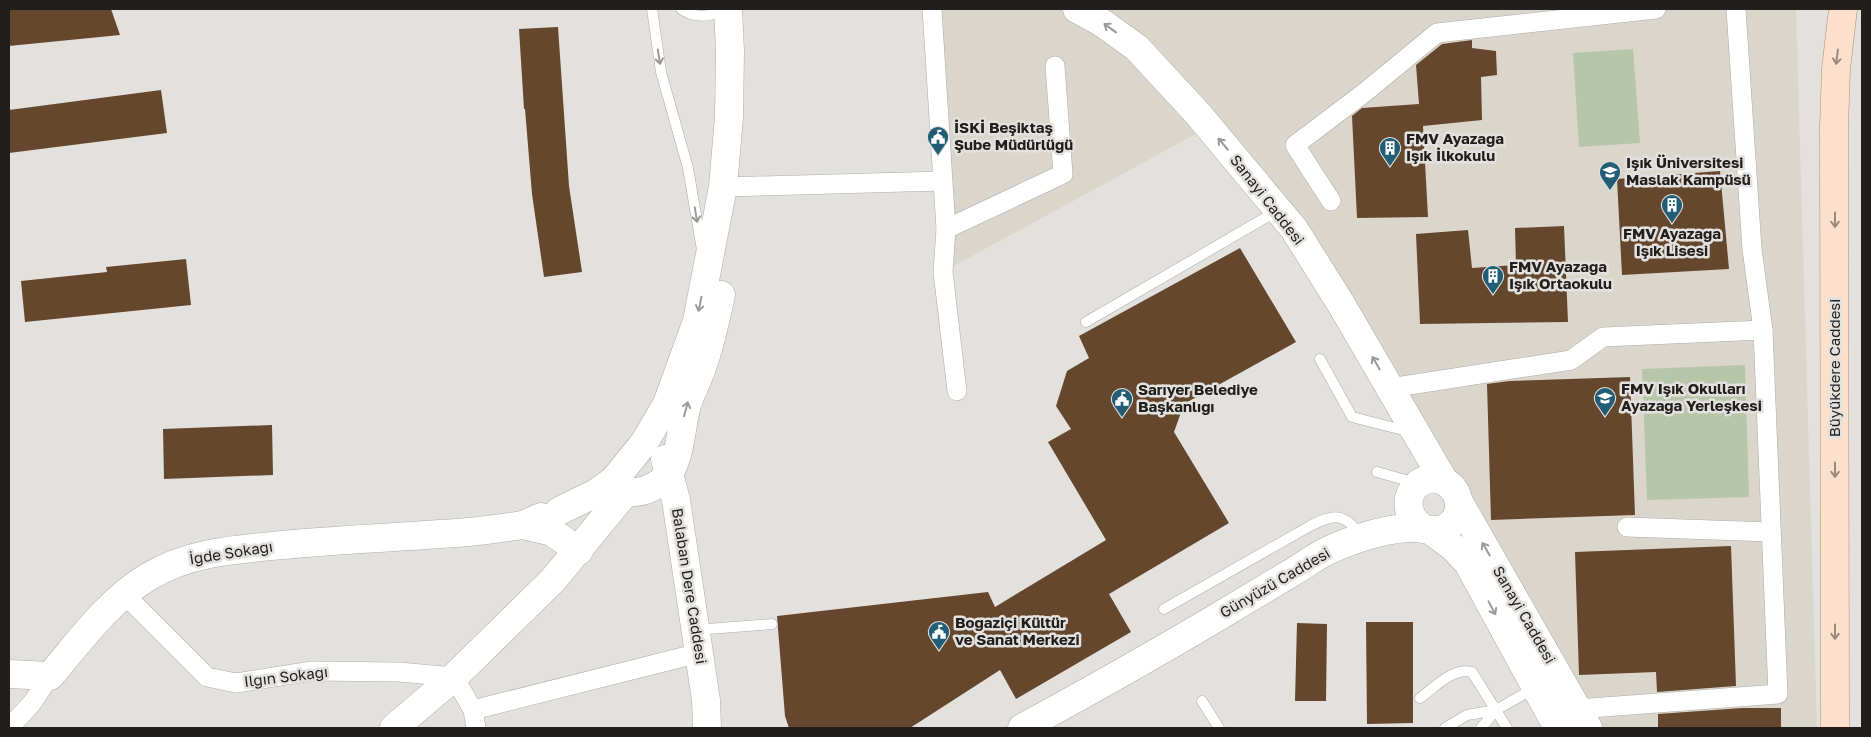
<svg xmlns="http://www.w3.org/2000/svg" width="1871" height="737" viewBox="0 0 1871 737" font-family="'Golos Text',sans-serif">
	<style>
		.built { fill: #dad6cc }
		.green { fill: #b7c5a8 }
		.building { fill: #65472e }
		.lines { fill: none; stroke-linecap: round; stroke-linejoin: round }
		.lane-casing { stroke: #adaba8; stroke-width: 11 }
		.street-casing { stroke: #adaba8; stroke-width: 20 }
		.secondary-casing { stroke: #adaba8; stroke-width: 29 }
		.primary-casing { stroke: #ae8f78; stroke-width: 29 }
		.lane { stroke: #fff; stroke-width: 10 }
		.street { stroke: #fff; stroke-width: 19 }
		.secondary { stroke: #fff; stroke-width: 28 }
		.primary { stroke: #fde0cb; stroke-width: 28 }
		.oneway { stroke: #9b9a9a }
		.oneway2 { stroke: #9a897d }
		.labels { text-anchor: middle; stroke-width: 5; stroke-linejoin: round; paint-order: stroke }
		.poi-label { font-size: 15px; font-weight: bold; fill: #201f1e; stroke: #e3e1de; text-anchor: start }
		.street-label { font-size: 15px; fill: #201f1e; stroke: #e3e1de }
	</style>
	<rect width="100%" height="100%" fill="#e3e1de"/>
	<!-- built -->
	<polygon class="built" points="932,9 1796,9 1817,728 1601,728 1315,236 1214,124 943,272"/>
	<!-- green -->
	<g class="green">
		<polygon points="1633,49 1640,143 1579,147 1573,53"/>
		<polygon points="1745,365 1749,497 1647,500 1642,369"/>
	</g>
	<!-- building -->
	<g class="building">
		<polygon points="9,9 111,9 120,35 9,46"/>
		<polygon points="558,27 569,186 582,272 544,277 532,194 525,109 524,109 519,29"/>
		<polygon points="1472,40 1472,48 1496,51 1497,75 1481,77 1482,120 1423,126 1428,217 1357,218 1352,116 1362,108 1419,104 1416,65 1442,44"/>
		<polygon points="161,90 167,133 9,153 9,110"/>
		<polygon points="1720,171 1729,269 1622,275 1617,179"/>
		<polygon points="1564,226 1568,322 1420,324 1416,234 1468,230 1472,268 1516,265 1515,228"/>
		<polygon points="1240,248 1296,342 1184,404 1174,432 1229,523 1109,594 1131,632 1016,699 1000,670 910,728 789,728 785,716 777,616 988,592 995,607 1106,540 1048,442 1071,429 1056,406 1067,371 1089,358 1079,336"/>
		<polygon points="186,259 191,305 25,322 21,281 107,272 106,267"/>
		<polygon points="1630,377 1635,515 1491,520 1487,384 1509,381"/>
		<polygon points="272,425 273,475 164,479 163,429"/>
		<polygon points="1731,546 1736,686 1657,692 1656,672 1579,675 1575,552"/>
		<polygon points="1366,622 1413,622 1413,723 1367,724"/>
		<polygon points="1297,623 1327,624 1326,701 1295,701"/>
		<polygon points="1742,708 1781,708 1781,728 1658,728 1658,714"/>
	</g>
	<g class="lines">
		<!-- lane casing -->
		<g class="lane-casing">
			<g id="lane">
				<polyline points="652,9 661,72 688,168 702,250"/>
				<path d="M681 9C695 19 710 17 725 9"/>
				<polyline points="1086,322 1277,211"/>
				<polyline points="1320,359 1352,417 1411,432"/>
				<polyline points="1377,472 1416,483"/>
				<path d="M1164 609 1310 526C1334 514 1343 512 1361 535"/>
				<polyline points="695,630 772,624"/>
				<path d="M1420 698C1435 687 1453 667 1472 672L1507 728"/>
				<polyline points="1202,701 1219,728"/>
				<polyline points="1496,710 1535,688"/>
				<polyline points="1445,728 1467,715 1496,710 1481,728"/>
			</g>
		</g>
		<!-- street casing -->
		<g class="street-casing">
			<g id="street">
				<polyline points="932,9 946,229 943,272 957,391"/>
				<polyline points="723,187 942,181"/>
				<polyline points="1331,201 1295,145 1364,93 1437,33 1656,9"/>
				<polyline points="946,229 1063,174 1055,66"/>
				<polyline points="1390,388 1571,360 1603,337 1763,330"/>
				<polyline points="1627,527 1771,532"/>
				<polyline points="124,594 207,677 236,683 312,671 399,672 454,677 473,710 476,728"/>
				<polyline points="1577,709 1778,694 1763,330 1752,249 1736,9"/>
				<polyline points="473,710 699,653"/>
				<polyline points="9,728 32,703 50,676"/>
			</g>
		</g>
		<!-- secondary casing -->
		<g class="secondary-casing">
			<g id="secondary">
				<polyline points="1077,9 1101,22 1137,48 1198,114 1294,229 1341,304 1444,481"/>
				<polyline points="665,459 676,500 706,700 707,728"/>
				<path d="M614 480C618 490 623 493 634 492 646 492 664 483 670 472 681 453 681 426 687 405 690 394 696 384 700 373 710 348 715 321 721 295"/>
				<polyline points="1459,502 1588,728"/>
				<polyline points="559,511 596,493 614,480 644,443 667,404 697,321 723,187 729,117 730,51 728,9"/>
				<polyline points="541,517 523,525 552,532 579,551"/>
				<polyline points="1430,530 1453,547 1468,563 1558,728"/>
				<path d="M9 674 50 676C80 641 108 601 148 577 192 550 244 549 294 544 348 539 402 537 456 533 478 532 501 528 523 525"/>
				<polyline points="394,728 454,677 553,580 625,493"/>
				<path d="M1022 728C1088 692 1152 656 1216 618 1241 603 1266 588 1291 573 1303 566 1315 557 1327 551 1351 540 1380 530 1407 528 1423 526 1440 537 1453 522 1464 509 1459 488 1443 481 1415 469 1393 508 1423 528"/>
			</g>
		</g>
		<!-- primary casing -->
		<g class="primary-casing">
			<polyline id="primary" points="1835,728 1834,127 1836,69 1843,9"/>
		</g>
		<!-- lane -->
		<use href="#lane" class="lane"/>
		<!-- street -->
		<use href="#street" class="street"/>
		<!-- secondary -->
		<use href="#secondary" class="secondary"/>
		<!-- primary -->
		<use href="#primary" class="primary"/>
	</g>
	<!-- one-way arrows -->
	<defs><path id="oneway-shaft" d="M-6 0H5M1.5-3L5.5 0L1.5 3" fill="none" stroke-width="1.6" stroke-linecap="round" stroke-linejoin="round" transform="scale(1.25)"/></defs>
	<g class="oneway">
		<use href="#oneway-shaft" transform="translate(1110 28) rotate(-144)"/>
		<use href="#oneway-shaft" transform="translate(659 57) rotate(81)"/>
		<use href="#oneway-shaft" transform="translate(1223 144) rotate(-130)"/>
		<use href="#oneway-shaft" transform="translate(696 215) rotate(81)"/>
		<use href="#oneway-shaft" transform="translate(700 304) rotate(102)"/>
		<use href="#oneway-shaft" transform="translate(1376 363) rotate(-120)"/>
		<use href="#oneway-shaft" transform="translate(686 409) rotate(-75)"/>
		<use href="#oneway-shaft" transform="translate(1486 549) rotate(-120)"/>
		<use href="#oneway-shaft" transform="translate(1492 608) rotate(62)"/>
	</g>
	<g class="oneway2">
		<use href="#oneway-shaft" transform="translate(1837 57) rotate(97)"/>
		<use href="#oneway-shaft" transform="translate(1835 220) rotate(90)"/>
		<use href="#oneway-shaft" transform="translate(1835 470) rotate(90)"/>
		<use href="#oneway-shaft" transform="translate(1835 632) rotate(90)"/>
	</g>
	<!-- icons -->
	<defs>
		<g id="civic-pin" transform="scale(1.125)"><path d="M0 17L-7.5 6A9.5 9.5 0 1 1 7.5 6Z" fill="#215d75" stroke="#e3e1de"/><path d="M-.6-6.5H3V-4.5H.6V-3L4-1V1h2V6H-6V1h2V-1L-.6-3ZM-1.2 2.5V6h2.4V2.5Z" fill="#fff"/></g>
		<g id="building-pin" transform="scale(1.125)"><path d="M0 17L-7.5 6A9.5 9.5 0 1 1 7.5 6Z" fill="#215d75" stroke="#e3e1de"/><path d="M-4-6H4V6H1V3H-1V6H-4ZM-2.5-4.3h1.7v1.8h-1.7ZM.8-4.3h1.7v1.8H.8ZM-2.5-1h1.7V.8h-1.7ZM.8-1h1.7V.8H.8Z" fill="#fff"/></g>
		<g id="university-pin" transform="scale(1.125)"><path d="M0 17L-7.5 6A9.5 9.5 0 1 1 7.5 6Z" fill="#215d75" stroke="#e3e1de"/><path d="M0-5L7-2L0 1L-7-2ZM-4 1L0 2.5L4 1V4Q0 6-4 4Z" fill="#fff"/></g>
		<g id="school-pin" transform="scale(1.125)"><path d="M0 17L-7.5 6A9.5 9.5 0 1 1 7.5 6Z" fill="#215d75" stroke="#e3e1de"/><path d="M0-5L7-2L0 1L-7-2ZM-4 1L0 2.5L4 1V4Q0 6-4 4Z" fill="#fff"/></g>
	</defs>
	<g fill-rule="evenodd">
		<use href="#civic-pin" x="938" y="137"/>
		<use href="#building-pin" x="1390" y="148"/>
		<use href="#university-pin" x="1610" y="172"/>
		<use href="#building-pin" x="1672" y="205"/>
		<use href="#building-pin" x="1493" y="276"/>
		<use href="#school-pin" x="1605" y="398"/>
		<use href="#civic-pin" x="1122" y="399"/>
		<use href="#civic-pin" x="939" y="632"/>
	</g>
	<g class="labels">
		<!-- poi labels -->
		<g class="poi-label">
			<text x="954" y="133">İSKİ Beşiktaş<tspan x="954" dy="17">Şube Müdürlüğü</tspan></text>
			<text x="1406" y="144">FMV Ayazağa<tspan x="1406" dy="17">Işık İlkokulu</tspan></text>
			<text x="1626" y="168">Işık Üniversitesi<tspan x="1626" dy="17">Maslak Kampüsü</tspan></text>
			<text x="1672" y="239" text-anchor="middle">FMV Ayazağa<tspan x="1672" dy="17">Işık Lisesi</tspan></text>
			<text x="1509" y="272">FMV Ayazağa<tspan x="1509" dy="17">Işık Ortaokulu</tspan></text>
			<text x="1621" y="394">FMV Işık Okulları<tspan x="1621" dy="17">Ayazağa Yerleşkesi</tspan></text>
			<text x="1138" y="395">Sarıyer Belediye<tspan x="1138" dy="17">Başkanlığı</tspan></text>
			<text x="955" y="628">Boğaziçi Kültür<tspan x="955" dy="17">ve Sanat Merkezi</tspan></text>
		</g>
		<!-- street labels -->
		<g class="street-label">
			<text transform="translate(1267 200) rotate(52)" y="5">Sanayi Caddesi</text>
			<text transform="translate(1835 368) rotate(-90)" y="5">Büyükdere Caddesi</text>
			<text transform="translate(231 553) rotate(-9)" y="5">İğde Sokağı</text>
			<text transform="translate(1275 583) rotate(-30)" y="5">Günyüzü Caddesi</text>
			<text transform="translate(689 586) rotate(81)" y="5">Balaban Dere Caddesi</text>
			<text transform="translate(1524 615) rotate(60)" y="5">Sanayi Caddesi</text>
			<text transform="translate(286 677) rotate(-7)" y="5">Ilgın Sokağı</text>
		</g>
	</g>
	<!-- border -->
	<rect width="1871" height="737" fill="none" stroke="#201f1e" stroke-width="20"/>
</svg>
